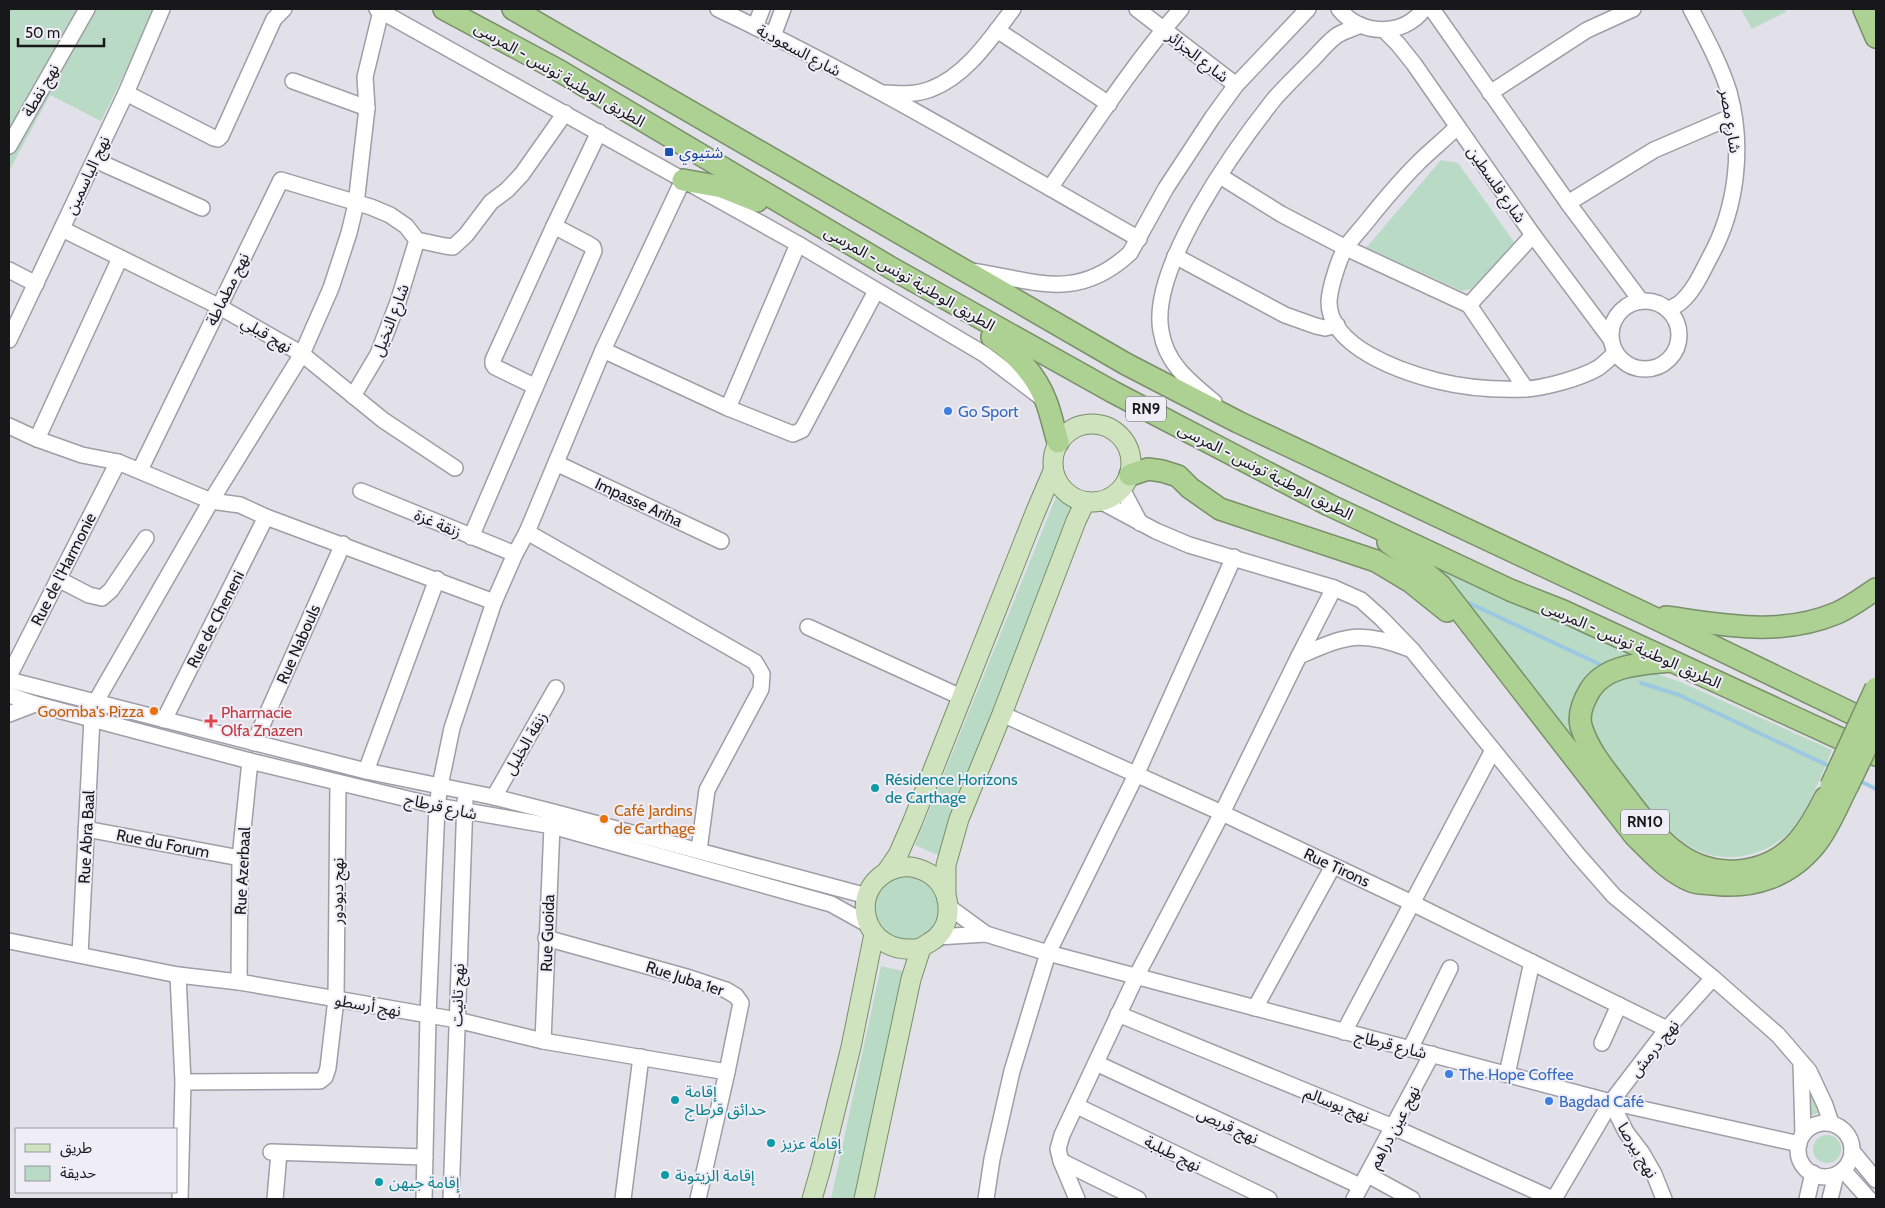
<svg xmlns="http://www.w3.org/2000/svg" width="1885" height="1208" viewBox="0 0 1885 1208" font-family="Cabin,'Noto Sans Arabic',sans-serif">
	<style>
		.green { fill: #b9dbc6 }
		.lines { fill: none; stroke-linecap: round; stroke-linejoin: round }
		.stream { stroke: #9cc8e1; stroke-width: 4 }
		.minor-casing { stroke: #9f9da6; stroke-width: 18 }
		.major-casing { stroke: #798f69; stroke-width: 21 }
		.highway-casing { stroke: #798f69; stroke-width: 24 }
		.minor { stroke: #fff; stroke-width: 15 }
		.major { stroke: #cee3be; stroke-width: 19 }
		.highway { stroke: #add093; stroke-width: 21 }
		.highway-bridge-casing { stroke: #798f69; stroke-width: 24; stroke-linecap: butt }
		.highway-bridge { stroke: #add093; stroke-width: 21 }
		.transit-dot { fill: #1a4fb4; stroke: #efedf6; stroke-width: 2 }
		.shop-dot { fill: #3f7fe0; stroke: #efedf6; stroke-width: 2 }
		.food-dot { fill: #e8710a; stroke: #efedf6; stroke-width: 2 }
		.health-dot { fill: #e0444e; stroke: #efedf6; stroke-width: 2 }
		.culture-dot { fill: #0f9aa8; stroke: #efedf6; stroke-width: 2 }
		.labels { text-anchor: middle; stroke-width: 4; stroke-linejoin: round; paint-order: stroke }
		.shield { fill: #efedf6; stroke: #58575c; stroke-width: 1 }
		.shield-label { font-size: 15px; font-weight: bold; fill: #18171a }
		.street-label { font-size: 16px; fill: #18171a; stroke: #efedf6 }
		.transit-label { font-size: 16px; fill: #164399; stroke: #efedf6; text-anchor: start }
		.shop-label { font-size: 16px; fill: #366cbe; stroke: #efedf6; text-anchor: start }
		.food-label { font-size: 16px; fill: #c56008; stroke: #efedf6; text-anchor: end }
		.health-label { font-size: 16px; fill: #be3a42; stroke: #efedf6; text-anchor: start }
		.culture-label { font-size: 16px; fill: #0d838f; stroke: #efedf6; text-anchor: start }
	</style>
	<rect width="100%" height="100%" fill="#e2e0e9"/>
	<!-- green -->
	<g class="green">
		<polygon points="9,9 154,9 140,42 101,121 50,95 9,171"/>
		<polygon points="1741,9 1785,9 1786,12 1752,29"/>
		<polygon points="1441,160 1458,163 1514,242 1475,288 1462,291 1366,248"/>
		<polygon points="1058,492 1081,502 938,855 915,845"/>
		<path d="M1430 559 1632 654C1610 658 1583 672 1576 695 1575 700 1575 706 1574 711 1573 720 1571 729 1573 738L1481 620 1429 563Z"/>
		<path d="M1650 671 1683 683 1832 750C1821 776 1811 803 1795 825 1784 840 1768 850 1751 854 1699 868 1668 833 1638 796 1623 777 1594 747 1591 723 1588 705 1600 693 1611 680Z"/>
		<path d="M903 873C910 875 923 877 929 882 954 904 930 950 897 940 890 938 882 928 876 923 873 889 872 889 903 873Z"/>
		<polygon points="881,966 906,972 858,1199 831,1199"/>
		<polygon points="1807,1076 1822,1111 1806,1118"/>
		<circle cx="1827" cy="1149" r="14"/>
	</g>
	<g class="lines">
		<!-- stream -->
		<g class="stream">
			<polyline points="1469,603 1599,664"/>
			<polyline points="1641,683 1679,695 1831,767"/>
			<polyline points="1858,780 1876,789"/>
		</g>
		<!-- minor casing -->
		<g class="minor-casing">
			<g id="minor">
				<polyline points="377,9 798,244 984,354 1042,398"/>
				<path d="M718 9C862 77 1000 160 1139 239"/>
				<polyline points="1137,9 1236,85"/>
				<path d="M1339 9C1361 36 1403 37 1424 9"/>
				<polyline points="1432,9 1568,203 1641,301"/>
				<polyline points="755,27 762,9"/>
				<polyline points="997,30 1109,104"/>
				<polyline points="1384,30 1398,44 1414,64 1533,235 1610,338"/>
				<polyline points="773,36 783,9"/>
				<polyline points="293,81 367,108"/>
				<polyline points="126,93 214,138 218,139 221,136 274,19 284,9"/>
				<path d="M884 93C900 94 916 95 931 89 966 76 991 38 1013 9"/>
				<polyline points="1490,93 1587,30 1633,9"/>
				<path d="M1457 127C1445 139 1430 151 1418 163 1400 181 1384 200 1368 220 1361 229 1353 237 1346 247 1339 258 1330 287 1329 301 1328 347 1402 372 1438 381 1466 388 1497 390 1525 389 1545 388 1581 378 1598 368 1604 364 1610 358 1615 353"/>
				<polyline points="9,146 87,9"/>
				<polyline points="95,160 202,208"/>
				<polyline points="1220,176 1281,214 1346,248 1469,305 1526,389"/>
				<path d="M1050 188C1092 128 1133 64 1181 9"/>
				<polyline points="1568,203 1654,150 1733,116"/>
				<polyline points="62,229 218,306 302,354 383,420 455,468"/>
				<polyline points="1175,256 1285,315 1316,326 1325,328 1337,325"/>
				<polyline points="9,270 36,284"/>
				<path d="M971 271C1034 280 1076 303 1130 253L1166 188 1212 118 1236 85 1308 9"/>
				<circle cx="1645" cy="335" r="34"/>
				<polyline points="1469,305 1533,235"/>
				<path d="M1668 310C1672 307 1678 305 1681 302 1694 291 1702 272 1710 257 1737 208 1744 146 1729 92 1720 63 1705 36 1691 9"/>
				<polyline points="9,340 126,93 162,9"/>
				<polyline points="603,350 728,408 793,434 802,430 876,291"/>
				<polyline points="534,386 495,367 493,364 493,360 554,226 599,132"/>
				<polyline points="353,396 378,354 398,302 417,240"/>
				<path d="M1214 402C1190 382 1166 364 1161 331 1149 268 1236 147 1275 98 1286 86 1298 74 1309 63 1318 54 1326 44 1336 36 1343 31 1353 29 1360 25"/>
				<polyline points="728,408 798,244"/>
				<polyline points="9,426 37,439 82,455 118,462 211,501 240,505 266,517 494,602"/>
				<polyline points="37,439 120,258"/>
				<polyline points="556,463 721,541"/>
				<polyline points="140,470 281,180 371,207 390,215 406,226 417,240 445,246 453,247 466,235 491,202 507,190 522,174 565,113"/>
				<polyline points="1122,489 1140,523"/>
				<polyline points="361,491 515,554"/>
				<polyline points="1102,502 1156,531 1189,545 1334,588 1361,600 1381,618 1412,650 1578,855 1614,896 1713,978 1778,1035 1809,1071 1825,1105 1831,1123"/>
				<polyline points="527,532 755,662 762,674 761,689 707,790 699,850"/>
				<polyline points="471,537 594,251 593,247 590,245 554,226"/>
				<polyline points="58,579 89,595 102,598 111,590 146,538"/>
				<polyline points="808,627 961,697"/>
				<path d="M1299 656C1344 637 1358 629 1407 648"/>
				<polyline points="9,676 118,462"/>
				<polyline points="9,680 366,771 494,797 557,813 867,896"/>
				<polyline points="9,695 35,704 250,761 437,806 552,826 831,904 869,925"/>
				<polyline points="9,714 35,704"/>
				<polyline points="1002,714 1222,813 1412,903 1667,1029"/>
				<polyline points="164,720 266,517"/>
				<polyline points="254,743 343,544"/>
				<polyline points="366,771 437,579"/>
				<polyline points="494,797 556,688"/>
				<polyline points="86,829 240,858"/>
				<polyline points="949,907 986,934 1048,953 1611,1102 1799,1144"/>
				<polyline points="937,937 986,934"/>
				<polyline points="546,938 690,978 726,990 736,996 741,1003 727,1072 698,1199"/>
				<polyline points="9,941 178,975 239,982 457,1020 543,1041 727,1072"/>
				<polyline points="80,955 92,718 95,703 211,501 302,354 331,288 349,233 356,204 367,108 365,77 381,11"/>
				<polyline points="178,975 183,1082 180,1199"/>
				<polyline points="239,982 240,858 250,761"/>
				<polyline points="1255,1008 1333,866"/>
				<polyline points="1118,1014 1393,1127 1553,1199"/>
				<polyline points="1344,1032 1493,750"/>
				<polyline points="543,1041 552,826"/>
				<polyline points="1602,1043 1619,1005"/>
				<polyline points="1410,1049 1450,968"/>
				<polyline points="1096,1063 1360,1186"/>
				<polyline points="1801,1063 1803,1134"/>
				<polyline points="1507,1074 1532,962"/>
				<polyline points="183,1082 320,1081 325,1077 328,1068 336,999 338,783"/>
				<polyline points="1611,1102 1626,1132 1642,1153 1654,1174 1664,1199"/>
				<polyline points="1077,1106 1269,1199"/>
				<circle cx="1825" cy="1150" r="27"/>
				<polyline points="1852,1151 1876,1180"/>
				<polyline points="271,1152 425,1157"/>
				<polyline points="1061,1161 1138,1199"/>
				<polyline points="1843,1170 1869,1199"/>
				<polyline points="1368,1175 1412,1199"/>
				<polyline points="275,1199 279,1153"/>
				<polyline points="424,1199 428,1015 437,806 440,786 452,728 494,602 515,554 527,532 603,350 683,180"/>
				<polyline points="451,1199 465,801"/>
				<polyline points="623,1199 641,1057"/>
				<polyline points="986,1199 992,1159 1012,1071 1048,953 1136,775 1234,557"/>
				<polyline points="1077,1199 1061,1161 1058,1149 1062,1135 1137,975 1222,813 1299,656 1334,588"/>
				<polyline points="1354,1199 1432,1054"/>
				<polyline points="1554,1199 1611,1102 1667,1029 1713,978"/>
				<polyline points="1807,1199 1813,1173"/>
				<polyline points="1830,1199 1836,1175"/>
			</g>
		</g>
		<!-- major casing -->
		<g class="major-casing">
			<g id="major">
				<circle cx="1092" cy="463" r="39"/>
				<polyline points="887,871 898,855 912,823 1035,513 1053,471"/>
				<polyline points="946,894 946,865 959,819 1002,714 1076,521 1085,502"/>
				<polyline points="812,1199 821,1168 851,1047 874,934"/>
				<path d="M864 1199 911 979 921 948C926 944 933 941 937 937 955 919 950 887 930 874 920 868 908 865 897 868 844 884 861 959 921 948"/>
			</g>
		</g>
		<!-- highway casing -->
		<g class="highway-casing">
			<g id="highway">
				<polyline points="444,9 558,70 893,269 1113,392 1329,505 1510,590 1563,611 1876,755"/>
				<polyline points="513,9 1126,364 1238,422 1646,614 1876,725"/>
				<polyline points="1864,9 1876,37"/>
				<polyline points="683,180 722,187 757,201"/>
				<path d="M992 337C1015 352 1036 375 1046 401 1051 414 1054 429 1058 442"/>
				<polyline points="1130,475 1148,469 1162,471 1178,476 1190,488 1220,509 1376,561 1411,582 1447,611"/>
				<path d="M1388 542 1400 551 1441 586 1635 836C1651 852 1669 872 1691 881 1698 884 1707 883 1714 884 1753 889 1790 876 1815 845 1829 828 1838 804 1848 785"/>
				<path d="M1666 617C1724 625 1780 637 1837 613 1851 607 1864 597 1876 589"/>
				<path d="M1670 661C1643 664 1606 664 1590 690 1584 700 1578 714 1581 726 1589 753 1609 774 1625 796 1640 815 1654 835 1673 850 1711 881 1767 878 1799 840 1810 827 1818 812 1825 798"/>
			</g>
		</g>
		<!-- minor -->
		<use href="#minor" class="minor"/>
		<!-- major -->
		<use href="#major" class="major"/>
		<!-- highway -->
		<use href="#highway" class="highway"/>
		<!-- highway-bridge casing -->
		<g class="highway-bridge-casing">
			<g id="highway-bridge">
				<polyline points="1848,785 1876,727"/>
				<polyline points="1831,786 1876,688"/>
			</g>
		</g>
		<!-- highway-bridge -->
		<use href="#highway-bridge" class="highway-bridge"/>
	</g>
	<!-- markers -->
	<rect class="transit-dot" x="664" y="147" width="10" height="10" rx="2.5"/>
	<g class="shop-dot">
		<circle cx="948" cy="411" r="5"/>
		<circle cx="1449" cy="1074" r="5"/>
		<circle cx="1549" cy="1101" r="5"/>
	</g>
	<g class="food-dot">
		<circle cx="154" cy="711" r="5"/>
		<circle cx="604" cy="819" r="5"/>
	</g>
	<path class="health-dot" d="M208.5 713.5h5v5h5v5h-5v5h-5v-5h-5v-5h5z"/>
	<g class="culture-dot">
		<circle cx="875" cy="788" r="5"/>
		<circle cx="675" cy="1100" r="5"/>
		<circle cx="771" cy="1143" r="5"/>
		<circle cx="665" cy="1175" r="5"/>
		<circle cx="379" cy="1182" r="5"/>
	</g>
	<g class="labels">
		<!-- shield labels -->
		<g class="shield">
			<rect x="1126" y="396.5" width="40" height="25" rx="4"/>
			<rect x="1621" y="809.5" width="48" height="25" rx="4"/>
		</g>
		<g class="shield-label">
			<text x="1146" y="414">RN9</text>
			<text x="1645" y="827">RN10</text>
		</g>
		<!-- street labels -->
		<g class="street-label">
			<text transform="translate(799 50) rotate(28)" y="6">شارع السعودية</text>
			<text transform="translate(1198 56) rotate(38)" y="6">شارع الجزائر</text>
			<text transform="translate(560 74) rotate(30)" y="6">الطريق الوطنية تونس - المرسى</text>
			<text transform="translate(40 90) rotate(-60)" y="6">نهج نفطة</text>
			<text transform="translate(1731 121) rotate(81)" y="6">شارع مصر</text>
			<text transform="translate(87 175) rotate(-65)" y="6">نهج الياسمين</text>
			<text transform="translate(1497 184) rotate(55)" y="6">شارع فلسطين</text>
			<text transform="translate(910 278) rotate(30)" y="6">الطريق الوطنية تونس - المرسى</text>
			<text transform="translate(227 289) rotate(-64)" y="6">نهج مطماطة</text>
			<text transform="translate(390 320) rotate(-69)" y="6">شارع النخيل</text>
			<text transform="translate(267 334) rotate(30)" y="6">نهج قبلي</text>
			<text transform="translate(1266 471) rotate(27)" y="6">الطريق الوطنية تونس - المرسى</text>
			<text transform="translate(639 502) rotate(25)" y="6">Impasse Ariha</text>
			<text transform="translate(438 523) rotate(23)" y="6">زنقة غزة</text>
			<text transform="translate(63 569) rotate(-63)" y="6">Rue de l'Harmonie</text>
			<text transform="translate(215 619) rotate(-63)" y="6">Rue de Cheneni</text>
			<text transform="translate(298 644) rotate(-66)" y="6">Rue Nabouls</text>
			<text transform="translate(1632 644) rotate(24)" y="6">الطريق الوطنية تونس - المرسى</text>
			<text transform="translate(525 743) rotate(-60)" y="6">زنقة الخليل</text>
			<text transform="translate(441 806) rotate(12)" y="6">شارع قرطاج</text>
			<text transform="translate(86 837) rotate(-87)" y="6">Rue Abra Baal</text>
			<text transform="translate(163 843) rotate(11)" y="6">Rue du Forum</text>
			<text transform="translate(1337 867) rotate(25)" y="6">Rue Tirons</text>
			<text transform="translate(242 871) rotate(-87)" y="6">Rue Azerbaal</text>
			<text transform="translate(337 891) rotate(-89)" y="6">نهج ديودور</text>
			<text transform="translate(547 933) rotate(-88)" y="6">Rue Guoida</text>
			<text transform="translate(685 978) rotate(18)" y="6">Rue Juba 1er</text>
			<text transform="translate(457 995) rotate(-88)" y="6">نهج تانيت</text>
			<text transform="translate(368 1005) rotate(10)" y="6">نهج أرسطو</text>
			<text transform="translate(1391 1044) rotate(14)" y="6">شارع قرطاج</text>
			<text transform="translate(1654 1048) rotate(-51)" y="6">نهج درمش</text>
			<text transform="translate(1337 1104) rotate(22)" y="6">نهج بوسالم</text>
			<text transform="translate(1228 1125) rotate(25)" y="6">نهج قربص</text>
			<text transform="translate(1394 1127) rotate(-62)" y="6">نهج عين دراهم</text>
			<text transform="translate(1638 1150) rotate(59)" y="6">نهج بيرصا</text>
			<text transform="translate(1173 1153) rotate(26)" y="6">نهج طبلبة</text>
		</g>
		<!-- transit labels -->
		<g class="transit-label">
			<text x="679" y="158">شتيوي</text>
		</g>
		<!-- shop labels -->
		<g class="shop-label">
			<text x="958" y="417">Go Sport</text>
			<text x="1459" y="1080">The Hope Coffee</text>
			<text x="1559" y="1107">Bagdad Café</text>
		</g>
		<!-- food labels -->
		<g class="food-label">
			<text x="144" y="717">Goomba's Pizza</text>
			<text x="614" y="816" text-anchor="start">Café Jardins<tspan x="614" dy="18">de Carthage</tspan></text>
		</g>
		<!-- health labels -->
		<g class="health-label">
			<text x="221" y="718">Pharmacie<tspan x="221" dy="18">Olfa Znazen</tspan></text>
		</g>
		<!-- culture labels -->
		<g class="culture-label">
			<text x="885" y="785">Résidence Horizons<tspan x="885" dy="18">de Carthage</tspan></text>
			<text x="685" y="1097">إقامة<tspan x="685" dy="18">حدائق قرطاج</tspan></text>
			<text x="781" y="1149">إقامة عزيز</text>
			<text x="675" y="1181">إقامة الزيتونة</text>
			<text x="389" y="1188">إقامة جيهن</text>
		</g>
	</g>
	<!-- border -->
	<rect width="1885" height="1208" fill="none" stroke="#18171a" stroke-width="20"/>
	<!-- legend -->
	<rect x="15" y="1128" width="162" height="65" fill="#efedf6" stroke="#99979e"/>
	<rect x="25" y="1144" width="25" height="8" fill="#cee3be" stroke="#99979e"/>
	<text x="60" y="1153" font-size="15" fill="#18171a">طريق</text>
	<rect x="25" y="1166" width="25" height="15" fill="#b9dbc6" stroke="#99979e"/>
	<text x="60" y="1178" font-size="15" fill="#18171a">حديقة</text>
	<!-- scale -->
	<path d="M18 38v8h86v-8" fill="none" stroke="#18171a" stroke-width="2.5"/>
	<text x="25" y="38" font-size="15" fill="#18171a" stroke="#efedf6" stroke-width="4" paint-order="stroke">50 m</text>
</svg>
